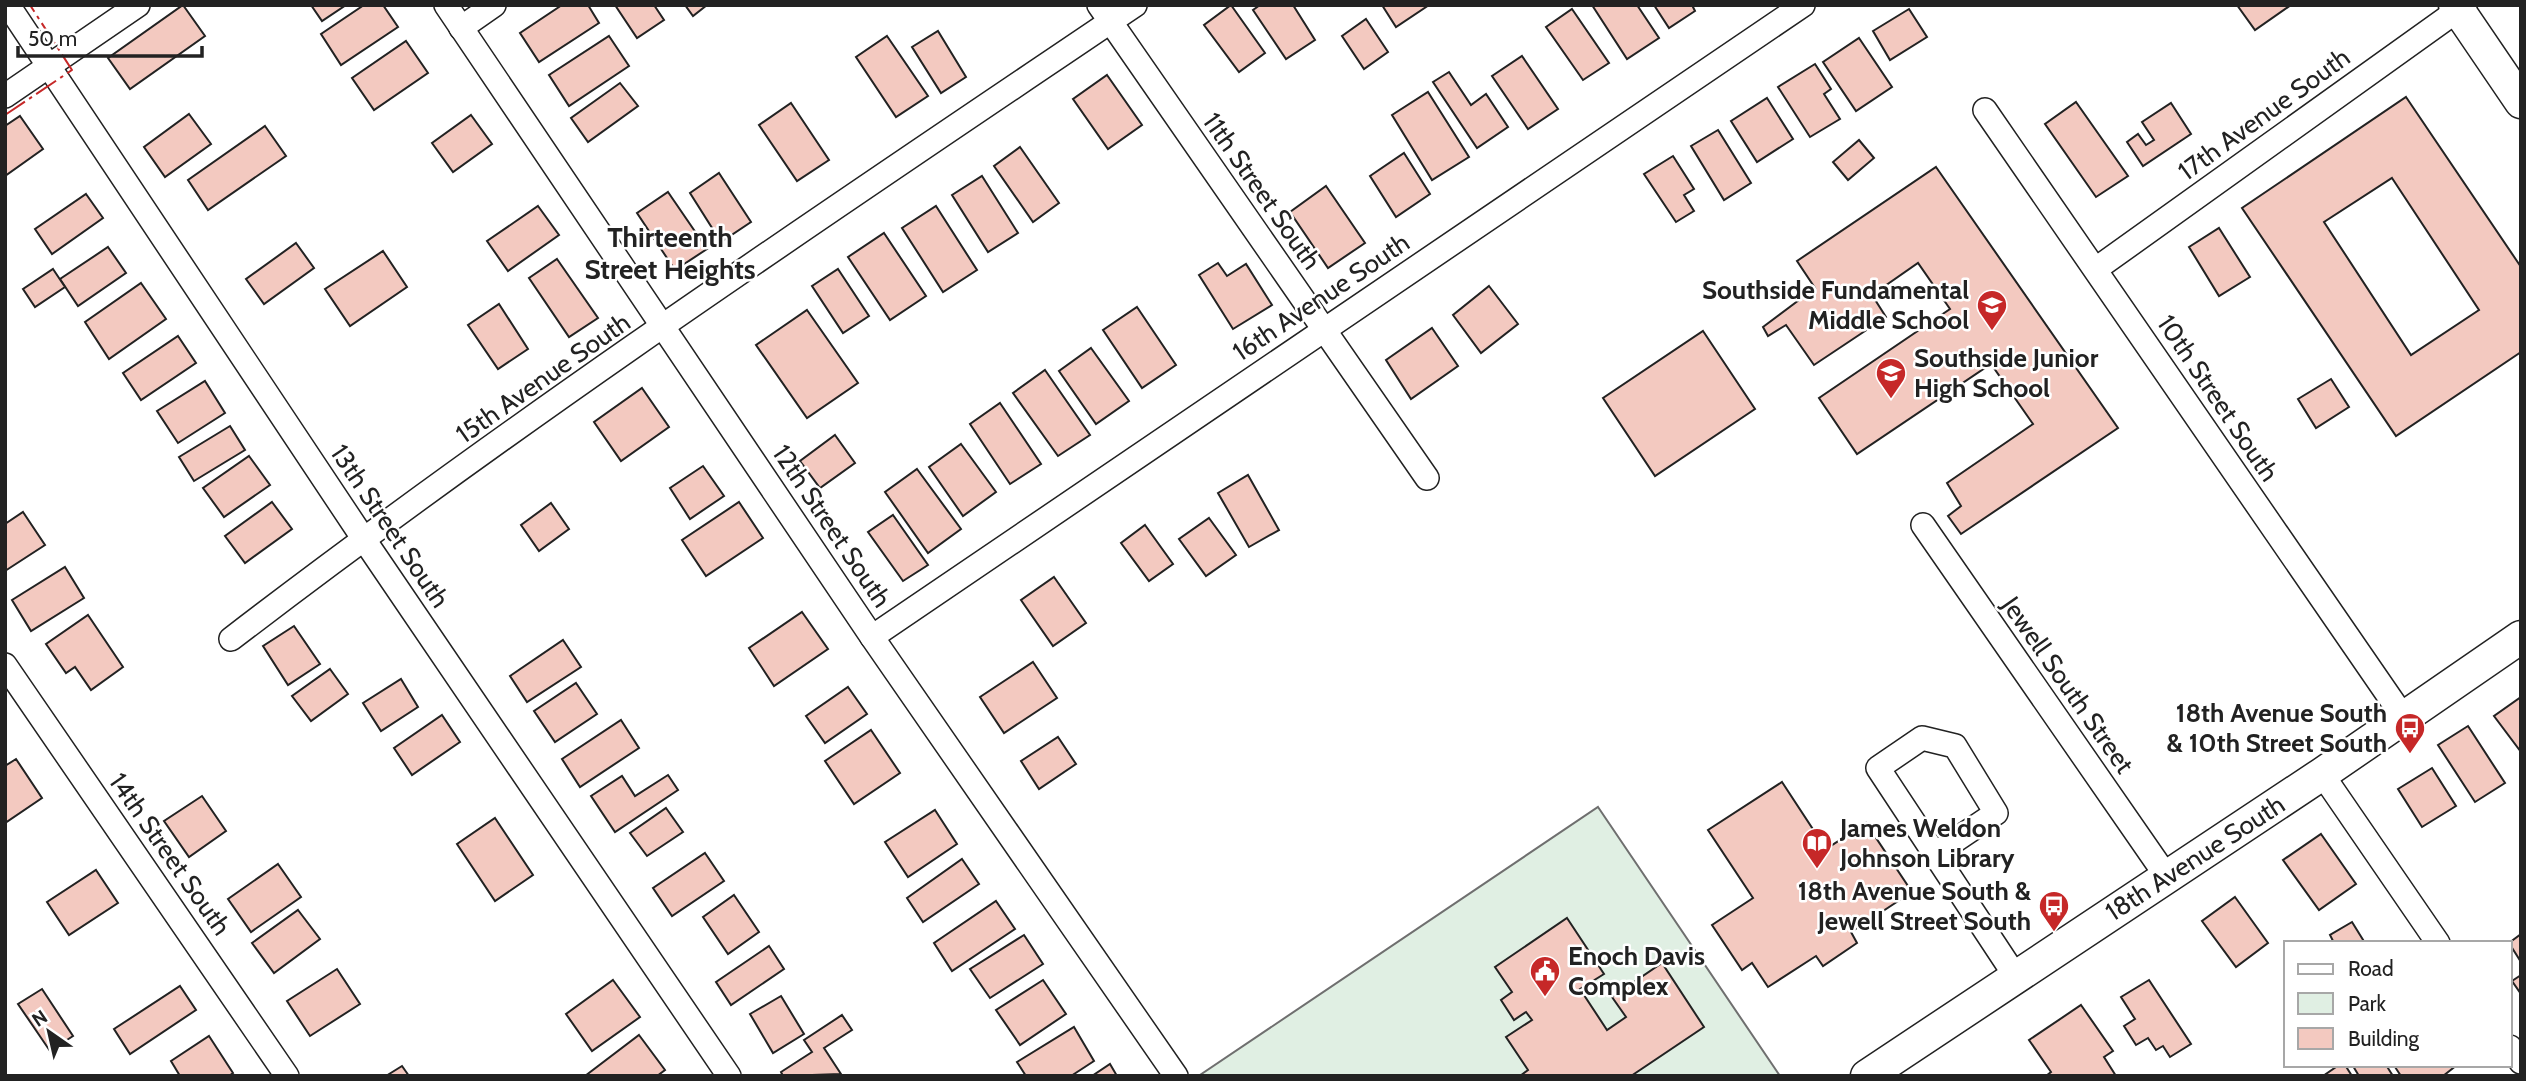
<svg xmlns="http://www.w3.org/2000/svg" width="2526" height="1081" viewBox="0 0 2526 1081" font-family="Cabin,sans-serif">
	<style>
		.green { fill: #e0efe3; stroke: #6f6f6f; stroke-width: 2 }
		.building { fill: #f3c9c0; stroke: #222; stroke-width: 2; fill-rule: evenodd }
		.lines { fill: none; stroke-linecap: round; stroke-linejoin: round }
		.street-casing { stroke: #222; stroke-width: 26 }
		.secondary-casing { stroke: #222; stroke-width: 35 }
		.street { stroke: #fff; stroke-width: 23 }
		.secondary { stroke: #fff; stroke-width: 32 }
		.power { stroke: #c62828; stroke-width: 2; stroke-dasharray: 24 5 3.5 5; stroke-linecap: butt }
		.labels { text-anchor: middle; stroke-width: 5; stroke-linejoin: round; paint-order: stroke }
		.street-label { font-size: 26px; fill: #222; stroke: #fff }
		.poi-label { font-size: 26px; font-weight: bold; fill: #222; stroke: #fff; text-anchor: end }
		.neighbourhood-label { font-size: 28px; font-weight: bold; fill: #222; stroke: #fff }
	</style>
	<rect width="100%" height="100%" fill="#fff"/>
	<!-- green -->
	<polygon class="green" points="1598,807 1780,1076 1200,1075"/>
	<!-- building -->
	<g class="building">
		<polygon points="183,5 205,36 130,89 108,58"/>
		<polygon points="311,5 346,5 322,21"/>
		<polygon points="364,5 383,5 398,27 341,65 321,34"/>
		<polygon points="562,5 588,5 599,23 539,62 520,33"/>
		<polygon points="615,5 654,5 664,20 637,38"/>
		<polygon points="685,5 707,5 693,16"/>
		<polygon points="1231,5 1265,53 1239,72 1204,25"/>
		<polygon points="1260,5 1293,5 1315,40 1286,59 1253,10"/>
		<polygon points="1382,5 1429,5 1396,27"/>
		<polygon points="1592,5 1637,5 1659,38 1627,59"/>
		<polygon points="1654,5 1692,5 1695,11 1669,28"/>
		<polygon points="2237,5 2291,5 2255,30"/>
		<polygon points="1572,9 1609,63 1583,80 1546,27"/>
		<polygon points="1909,9 1927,37 1890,60 1873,31"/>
		<polygon points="1366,19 1388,52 1364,69 1342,36"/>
		<polygon points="938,31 966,77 941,93 912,47"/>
		<polygon points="609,36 629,66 569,106 549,75"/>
		<polygon points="887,36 928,96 896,117 856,57"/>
		<polygon points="1859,38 1892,87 1856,111 1823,62"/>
		<polygon points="406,41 428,73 374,110 352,78"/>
		<polygon points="1522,56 1558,109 1528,129 1492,76"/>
		<polygon points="1815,64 1831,89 1824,94 1840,119 1810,137 1778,87"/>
		<polygon points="1449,72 1471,105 1486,94 1508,127 1477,148 1433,82"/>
		<polygon points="1107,75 1142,125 1108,149 1073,99"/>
		<polygon points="620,83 638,106 588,142 571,118"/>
		<polygon points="1428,92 1469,157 1432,180 1392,115"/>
		<path d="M2406 97 2521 267V352L2396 436 2242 208ZM2392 178 2479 310 2411 355 2324 222Z"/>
		<polygon points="1767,98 1793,139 1757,162 1731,121"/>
		<polygon points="2076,102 2128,176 2096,197 2045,124"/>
		<polygon points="791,103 829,160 797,181 759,125"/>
		<polygon points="2171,103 2191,134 2143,166 2127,142 2138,134 2146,145 2154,140 2142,122"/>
		<polygon points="189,114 211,144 165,177 144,147"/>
		<polygon points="471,115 492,144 453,172 432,143"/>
		<polygon points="20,116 43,149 5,176 5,126"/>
		<polygon points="265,126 286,156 208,210 188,180"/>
		<polygon points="1718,130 1751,183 1724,200 1691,146"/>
		<polygon points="1859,140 1874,158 1848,180 1833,162"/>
		<polygon points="1020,147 1059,203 1033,222 994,166"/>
		<polygon points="1404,153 1430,194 1396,217 1370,176"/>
		<polygon points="1673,156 1694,189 1684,195 1694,211 1676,222 1644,174"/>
		<polygon points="1936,167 2118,428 1961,534 1948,516 1961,506 1947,483 2033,424 1991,364 1857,454 1819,398 1950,309 1918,263 1872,295 1886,317 1814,365 1786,325 1768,336 1763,327 1815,288 1797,261"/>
		<polygon points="719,173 751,222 721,242 690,193"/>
		<polygon points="982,176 1018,233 988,252 952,195"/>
		<polygon points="1326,186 1365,243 1328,268 1290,212"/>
		<polygon points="668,192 707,249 675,270 637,213"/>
		<polygon points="86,194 103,218 52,254 35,229"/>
		<polygon points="538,206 559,235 508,271 487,241"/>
		<polygon points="936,206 977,270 943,292 902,228"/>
		<polygon points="2219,228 2250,277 2219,296 2189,247"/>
		<polygon points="884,233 926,296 890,320 848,257"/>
		<polygon points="296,243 314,268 264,304 246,279"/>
		<polygon points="108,247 126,273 78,306 60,279"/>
		<polygon points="383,251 407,287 350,326 325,289"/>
		<polygon points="557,259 598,318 569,337 529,278"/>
		<polygon points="1218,263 1227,276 1246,264 1272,305 1233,329 1199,275"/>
		<polygon points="53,269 65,287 35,307 23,289"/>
		<polygon points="838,269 869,316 843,333 812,286"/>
		<polygon points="141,283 166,319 109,359 85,322"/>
		<polygon points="1489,286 1518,324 1481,353 1453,315"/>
		<polygon points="499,304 528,349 498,369 468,325"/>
		<polygon points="1137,307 1176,365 1142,388 1103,330"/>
		<polygon points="807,310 858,383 807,418 756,345"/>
		<polygon points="1432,328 1458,366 1411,399 1386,360"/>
		<polygon points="1703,331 1755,409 1655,476 1603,398"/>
		<polygon points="178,336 196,363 141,400 123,373"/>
		<polygon points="1091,348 1129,401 1096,424 1059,371"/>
		<polygon points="1045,370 1090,435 1058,456 1013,393"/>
		<polygon points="2331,379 2349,407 2316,428 2298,399"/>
		<polygon points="205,381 225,413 178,443 157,411"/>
		<polygon points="642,388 669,427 621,461 594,422"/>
		<polygon points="1000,403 1041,464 1010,484 970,424"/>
		<polygon points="230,426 245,450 194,481 179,457"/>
		<polygon points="835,435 855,463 820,488 800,461"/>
		<polygon points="961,444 996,492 963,516 929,467"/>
		<polygon points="249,456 270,485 224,517 203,488"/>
		<polygon points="703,466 724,496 690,519 670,488"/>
		<polygon points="917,469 961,529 928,553 885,492"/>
		<polygon points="1248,475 1279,530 1249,547 1218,493"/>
		<polygon points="272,502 292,529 245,563 225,536"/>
		<polygon points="739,502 763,538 706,576 682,540"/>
		<polygon points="551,503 569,529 539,551 521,525"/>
		<polygon points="23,512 45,545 5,571 5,524"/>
		<polygon points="893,515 928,565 903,581 868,532"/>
		<polygon points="1209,518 1236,555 1206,576 1179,539"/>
		<polygon points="1145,525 1173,564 1149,581 1121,543"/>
		<polygon points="65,567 84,598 31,631 12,600"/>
		<polygon points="1054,577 1086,623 1053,646 1021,600"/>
		<polygon points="802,612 828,649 774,686 749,648"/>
		<polygon points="88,615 123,667 91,690 75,667 66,673 46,644"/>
		<polygon points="294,626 320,664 288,685 263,646"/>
		<polygon points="563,640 581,667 527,702 510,676"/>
		<polygon points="1033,662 1057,698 1004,733 980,697"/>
		<polygon points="330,669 348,694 311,721 292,696"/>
		<polygon points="401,679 418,707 381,731 363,703"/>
		<polygon points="576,683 597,714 555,742 534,711"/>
		<polygon points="848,687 867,714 825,743 806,716"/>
		<polygon points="2521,697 2521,752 2494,716"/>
		<polygon points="442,715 460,742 412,775 394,748"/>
		<polygon points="621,720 639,748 580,787 562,759"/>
		<polygon points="2468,726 2505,783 2475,802 2438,745"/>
		<polygon points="871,730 900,773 854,804 825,761"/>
		<polygon points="1058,737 1076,764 1039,789 1021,761"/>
		<polygon points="16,759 42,798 5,823 5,766"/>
		<polygon points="2432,768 2456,806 2422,827 2398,789"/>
		<polygon points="668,775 678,790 615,832 591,796 622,776 635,796"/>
		<polygon points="1782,782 1826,849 1866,823 1912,892 1851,932 1857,943 1823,966 1816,956 1768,987 1752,963 1742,970 1712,925 1753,898 1708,830"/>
		<polygon points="202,796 226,831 189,857 164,821"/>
		<polygon points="666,808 683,832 647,856 630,833"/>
		<polygon points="935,810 957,844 908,877 885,842"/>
		<polygon points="495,818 533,875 495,901 457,844"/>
		<polygon points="2321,834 2356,884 2319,910 2283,860"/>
		<polygon points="705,853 724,881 672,916 653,888"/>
		<polygon points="962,859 979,884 923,922 907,898"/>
		<polygon points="278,864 301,897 251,932 228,899"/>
		<polygon points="96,870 118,903 69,935 47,902"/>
		<polygon points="734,895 759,932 728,954 703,917"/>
		<polygon points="2235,897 2268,943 2236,967 2202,921"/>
		<polygon points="996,901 1015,929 952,971 934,943"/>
		<polygon points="298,910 320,939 274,973 252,943"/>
		<polygon points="1567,918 1604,974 1580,989 1607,1030 1626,1017 1612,997 1662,963 1704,1027 1631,1076 1520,1076 1528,1070 1506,1037 1532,1020 1526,1012 1514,1020 1501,1000 1512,992 1495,967"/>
		<polygon points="2352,922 2365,943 2334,943 2330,935"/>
		<polygon points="2521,934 2521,962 2509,943"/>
		<polygon points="1024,935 1043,964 990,998 970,969"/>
		<polygon points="769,946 784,969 731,1005 716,982"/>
		<polygon points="337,969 360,1004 310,1036 287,1001"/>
		<polygon points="2521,975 2521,994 2512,981"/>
		<polygon points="613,980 640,1017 592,1051 566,1014"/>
		<polygon points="1043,980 1066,1014 1020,1045 996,1010"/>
		<polygon points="2149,980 2191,1044 2170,1057 2163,1046 2156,1050 2148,1038 2136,1045 2124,1026 2135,1019 2121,997"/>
		<polygon points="180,986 196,1010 130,1054 114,1029"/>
		<polygon points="42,989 73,1036 50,1051 18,1004"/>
		<polygon points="781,996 804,1034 773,1053 750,1014"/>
		<polygon points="2081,1005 2113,1051 2104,1057 2116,1076 2046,1076 2051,1072 2029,1040"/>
		<polygon points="842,1015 852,1030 824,1048 841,1074 783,1076 781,1072 812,1052 804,1040"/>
		<polygon points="1074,1027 1094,1061 1071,1076 1026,1076 1017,1062"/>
		<polygon points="639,1035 665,1070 657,1076 585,1076"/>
		<polygon points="209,1036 233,1073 229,1076 180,1076 171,1061"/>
		<polygon points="1110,1064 1117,1076 1092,1076"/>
		<polygon points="2339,1065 2345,1065 2352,1076 2323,1076"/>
		<polygon points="2386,1065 2393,1076 2359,1076 2353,1066"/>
		<polygon points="2397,1065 2457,1065 2443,1076 2401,1076 2395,1067"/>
		<polygon points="402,1066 409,1076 386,1076"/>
	</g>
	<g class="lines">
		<!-- street casing -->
		<g class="street-casing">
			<g id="street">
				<polyline points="8,5 363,538 729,1076"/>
				<polyline points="446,5 872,637 1176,1076"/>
				<polyline points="1099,5 1427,478"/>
				<polyline points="461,28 494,5"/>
				<polyline points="5,96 138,5"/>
				<polyline points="1985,110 2404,718"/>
				<polyline points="2096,269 2465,5"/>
				<polyline points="1923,525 2167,877"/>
				<polyline points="872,637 1803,5"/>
				<path d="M231 639C523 415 830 211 1135 5"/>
				<polyline points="5,665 287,1076"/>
				<polyline points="2322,774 2438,943"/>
				<polyline points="1935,854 1996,813 1955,746 1922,738 1878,768 2016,977"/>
				<polyline points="2510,1047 2521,1062"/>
			</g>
		</g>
		<!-- secondary casing -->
		<g class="secondary-casing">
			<g id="secondary">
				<polyline points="2455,5 2521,102"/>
				<polyline points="1867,1076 2322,774 2521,637"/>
			</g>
		</g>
		<!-- street -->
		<use href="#street" class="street"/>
		<!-- secondary -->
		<use href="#secondary" class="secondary"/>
		<!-- power -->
		<polyline class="power" points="5,115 72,70 30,5"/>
	</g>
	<!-- icons -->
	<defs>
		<g id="school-pin" transform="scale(1.575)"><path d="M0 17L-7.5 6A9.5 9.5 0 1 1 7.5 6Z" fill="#c62828" stroke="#fff"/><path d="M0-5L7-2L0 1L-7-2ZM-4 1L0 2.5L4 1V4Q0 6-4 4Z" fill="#fff"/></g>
		<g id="bus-pin" transform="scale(1.575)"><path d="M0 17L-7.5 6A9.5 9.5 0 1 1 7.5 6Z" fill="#c62828" stroke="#fff"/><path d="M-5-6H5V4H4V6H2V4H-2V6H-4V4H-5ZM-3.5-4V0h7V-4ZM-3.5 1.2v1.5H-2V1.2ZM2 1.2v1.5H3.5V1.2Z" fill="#fff"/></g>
		<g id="library-pin" transform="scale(1.575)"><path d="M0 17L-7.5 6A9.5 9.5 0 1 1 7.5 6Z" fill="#c62828" stroke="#fff"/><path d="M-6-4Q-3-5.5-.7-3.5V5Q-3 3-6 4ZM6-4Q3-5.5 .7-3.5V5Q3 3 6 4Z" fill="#fff"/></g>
		<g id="civic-pin" transform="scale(1.575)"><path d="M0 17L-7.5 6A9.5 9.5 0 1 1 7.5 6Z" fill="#c62828" stroke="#fff"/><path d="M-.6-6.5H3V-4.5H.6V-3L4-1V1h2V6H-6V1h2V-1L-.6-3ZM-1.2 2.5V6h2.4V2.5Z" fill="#fff"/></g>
	</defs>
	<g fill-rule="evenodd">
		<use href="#school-pin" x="1992" y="305"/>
		<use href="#school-pin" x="1891" y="373"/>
		<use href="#bus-pin" x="2410" y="728"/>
		<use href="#library-pin" x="1817" y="843"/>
		<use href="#bus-pin" x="2054" y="906"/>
		<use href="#civic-pin" x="1545" y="971"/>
	</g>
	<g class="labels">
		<!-- street labels -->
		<g class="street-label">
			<text transform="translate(2264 114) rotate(-36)" y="9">17th Avenue South</text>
			<text transform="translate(1262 191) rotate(55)" y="9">11th Street South</text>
			<text transform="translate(1321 297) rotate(-34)" y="9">16th Avenue South</text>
			<text transform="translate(543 378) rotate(-35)" y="9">15th Avenue South</text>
			<text transform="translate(2218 398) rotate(56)" y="9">10th Street South</text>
			<text transform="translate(390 526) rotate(56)" y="9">13th Street South</text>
			<text transform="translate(832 526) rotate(56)" y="9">12th Street South</text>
			<text transform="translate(2068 685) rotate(55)" y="9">Jewell South Street</text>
			<text transform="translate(170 854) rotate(55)" y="9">14th Street South</text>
			<text transform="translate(2195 858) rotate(-33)" y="9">18th Avenue South</text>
		</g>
		<!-- poi labels -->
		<g class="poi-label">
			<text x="1969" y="299">Southside Fundamental<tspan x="1969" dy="30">Middle School</tspan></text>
			<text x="1914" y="367" text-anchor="start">Southside Junior<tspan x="1914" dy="30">High School</tspan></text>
			<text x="2387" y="722">18th Avenue South<tspan x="2387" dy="30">&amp; 10th Street South</tspan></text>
			<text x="1840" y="837" text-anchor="start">James Weldon<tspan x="1840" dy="30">Johnson Library</tspan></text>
			<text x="2031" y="900">18th Avenue South &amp;<tspan x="2031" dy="30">Jewell Street South</tspan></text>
			<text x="1568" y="965" text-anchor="start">Enoch Davis<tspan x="1568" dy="30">Complex</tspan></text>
		</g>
		<!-- neighbourhood labels -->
		<g class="neighbourhood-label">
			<text x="670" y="247">Thirteenth<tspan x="670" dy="32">Street Heights</tspan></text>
		</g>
	</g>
	<!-- border -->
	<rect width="2526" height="1081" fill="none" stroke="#222222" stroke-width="14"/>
	<!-- legend -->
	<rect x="2284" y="941" width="228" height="126" fill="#ffffff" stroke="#a7a7a7" stroke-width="2"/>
	<rect x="2298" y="964" width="35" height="10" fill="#ffffff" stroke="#a7a7a7" stroke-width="2"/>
	<text x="2348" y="976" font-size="21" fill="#222222">Road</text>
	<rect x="2298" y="993" width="35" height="21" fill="#e0efe3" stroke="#a7a7a7" stroke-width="2"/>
	<text x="2348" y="1011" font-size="21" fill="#222222">Park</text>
	<rect x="2298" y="1028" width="35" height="21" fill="#f3c9c0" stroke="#a7a7a7" stroke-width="2"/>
	<text x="2348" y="1046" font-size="21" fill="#222222">Building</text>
	<!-- north arrow -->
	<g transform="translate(49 1032) rotate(326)" stroke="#ffffff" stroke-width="5" paint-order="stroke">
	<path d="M0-5L12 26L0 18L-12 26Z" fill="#222222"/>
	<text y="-10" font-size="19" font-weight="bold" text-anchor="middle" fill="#222222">N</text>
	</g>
	<!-- scale -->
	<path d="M18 46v10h184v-10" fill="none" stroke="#222222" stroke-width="3.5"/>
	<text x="28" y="46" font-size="21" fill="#222222" stroke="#ffffff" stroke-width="5" paint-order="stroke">50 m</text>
</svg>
